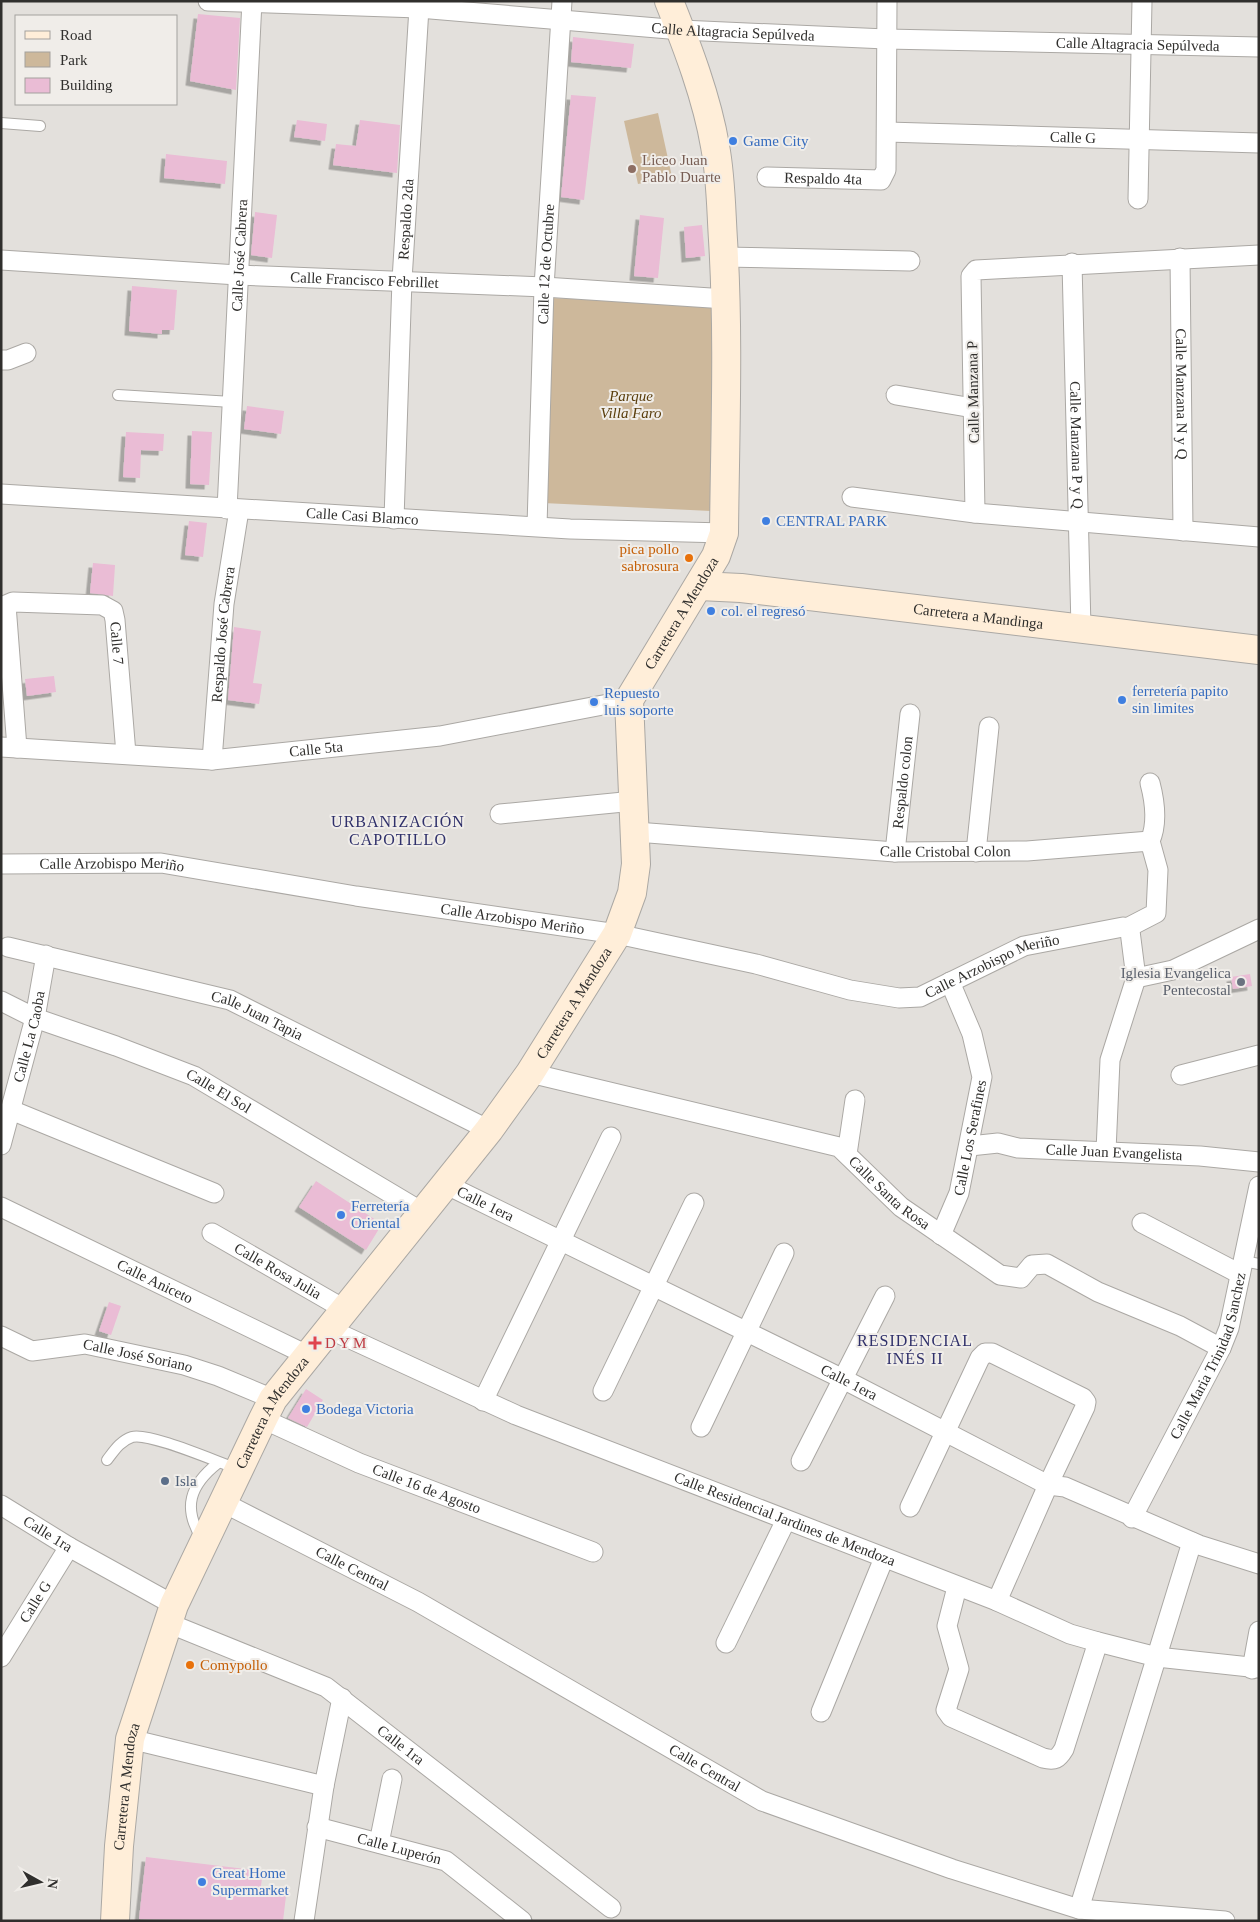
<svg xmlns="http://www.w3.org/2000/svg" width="1260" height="1922" viewBox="0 0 1260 1922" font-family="Georgia,serif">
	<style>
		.green { fill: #cdb89b }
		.building { fill: #eabcd5; filter: url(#shadow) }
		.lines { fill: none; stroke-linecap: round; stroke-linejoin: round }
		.lane-casing { stroke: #aba8a4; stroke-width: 12 }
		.street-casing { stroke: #aba8a4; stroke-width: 21 }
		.secondary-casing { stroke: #aba8a4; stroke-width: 30 }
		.lane { stroke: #fff; stroke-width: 10 }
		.street { stroke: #fff; stroke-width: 19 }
		.secondary { stroke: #ffeed9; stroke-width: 28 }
		.shop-dot { fill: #3f7fe0; stroke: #f0ede9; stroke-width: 2 }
		.education-dot { fill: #8d6e63; stroke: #f0ede9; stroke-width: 2 }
		.food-dot { fill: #e8710a; stroke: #f0ede9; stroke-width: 2 }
		.worship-dot { fill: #6b7280; stroke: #f0ede9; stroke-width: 2 }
		.health-dot { fill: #e0444e; stroke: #f0ede9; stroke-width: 2 }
		.service-dot { fill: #5c6f8a; stroke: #f0ede9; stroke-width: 2 }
		.labels { text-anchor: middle; stroke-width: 4; stroke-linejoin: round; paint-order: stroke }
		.street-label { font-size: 15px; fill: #302f2d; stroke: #f0ede9 }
		.shop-label { font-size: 15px; fill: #366cbe; stroke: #f0ede9; text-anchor: start }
		.education-label { font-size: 15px; fill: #785e54; stroke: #f0ede9; text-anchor: start }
		.park-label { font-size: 15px; font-style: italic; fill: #5a3e0c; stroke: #f0ede9 }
		.food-label { font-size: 15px; fill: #c56008; stroke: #f0ede9; text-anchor: end }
		.worship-label { font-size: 15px; fill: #5b616d; stroke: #f0ede9; text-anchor: end }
		.health-label { font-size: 15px; fill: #be3a42; stroke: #f0ede9; text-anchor: start }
		.service-label { font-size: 15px; fill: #4e5e75; stroke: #f0ede9; text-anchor: start }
		.neighbourhood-label { font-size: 16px; letter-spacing: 1px; fill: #2f306a; stroke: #f0ede9 }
	</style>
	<defs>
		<filter id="shadow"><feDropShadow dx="-4.5" dy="4.5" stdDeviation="0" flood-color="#0004"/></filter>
	</defs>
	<rect width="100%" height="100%" fill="#e3e0dc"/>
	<!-- green -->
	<g class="green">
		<polygon points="658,113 672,177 638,184 624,121"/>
		<polygon points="552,298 720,306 711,511 543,503"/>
	</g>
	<!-- building -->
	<g class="building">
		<polygon points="198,14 240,18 236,90 190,81"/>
		<polygon points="573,37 634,44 631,68 571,62"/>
		<polygon points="571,95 596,97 584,200 561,197"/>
		<polygon points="297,120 327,124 325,141 294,137"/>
		<polygon points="360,120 400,125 397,173 333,165 336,144 356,146"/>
		<polygon points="166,154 227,161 225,184 164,178"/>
		<polygon points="255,212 277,215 272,258 251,255"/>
		<polygon points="640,215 664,218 658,278 634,276"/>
		<polygon points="702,225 705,256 686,258 684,227"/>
		<polygon points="132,286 177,290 174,330 162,330 162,334 129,331"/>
		<polygon points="247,406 284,411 281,434 244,429"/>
		<polygon points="192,431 212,432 209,485 190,484"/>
		<polygon points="126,432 164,434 163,451 141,450 140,478 123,477"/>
		<polygon points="189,521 207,523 203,557 185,555"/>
		<polygon points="93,563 115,565 113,596 90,593"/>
		<polygon points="234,627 261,631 253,683 262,684 259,704 228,700"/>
		<polygon points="54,676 56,692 27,696 25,679"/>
		<polygon points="1250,974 1252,986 1233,989 1231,977"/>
		<polygon points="316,1181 382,1224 366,1250 299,1207"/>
		<polygon points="109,1302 121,1306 111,1335 99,1331"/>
		<polygon points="306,1389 323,1400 307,1427 288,1418"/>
		<polygon points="146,1857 263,1871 260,1893 286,1896 283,1921 139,1919"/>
	</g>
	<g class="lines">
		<!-- lane casing -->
		<g class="lane-casing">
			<g id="lane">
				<polyline points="1,123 40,126"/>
				<polyline points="118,395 232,402"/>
				<polyline points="1243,1261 1259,1264"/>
				<path d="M107 1460C114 1451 120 1441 132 1437 149 1432 217 1462 238 1469"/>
				<path d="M202 1539C182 1508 190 1485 218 1463"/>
			</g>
		</g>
		<!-- street casing -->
		<g class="street-casing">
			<g id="street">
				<path id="s1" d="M208 1 419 8 681 30 886 39 1259 47"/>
				<path id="s2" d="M887 132 1259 143"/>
				<path id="s3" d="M767 177 881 180 886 170 887 1"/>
				<polyline points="1138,199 1142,1"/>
				<polyline points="724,257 910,261"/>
				<path id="s4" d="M1180 258 1183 531"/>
				<path id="s5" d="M1 260 238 275 544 287 726 299"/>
				<path id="s6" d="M1072 263 1081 628"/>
				<polyline points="1,360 8,360 26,353"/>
				<polyline points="896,395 973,408"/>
				<path id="s7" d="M1 494 570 529 724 533"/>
				<polyline points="852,497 975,513 1259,537"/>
				<path id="s8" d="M227 509 252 1"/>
				<polyline points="975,513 971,276 976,270 1259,255"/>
				<path id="s9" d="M394 519 402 280 419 8"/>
				<path id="s10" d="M537 526 544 287 562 1"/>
				<path id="s11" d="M1 747 212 760 440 736 629 700"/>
				<path id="s12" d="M17 748 6 605 13 602 102 605 113 611 115 620 126 754"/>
				<path id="s13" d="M212 760 224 604 239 510"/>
				<polyline points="500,814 634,801"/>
				<path id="s14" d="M636 832 895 852 1027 851 1150 841 1158 870 1156 913 1127 928"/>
				<path d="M1150 841C1158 823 1155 802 1150 783"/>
				<path id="s15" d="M895 852 910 714"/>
				<polyline points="976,852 989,727"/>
				<path id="s16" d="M1 864 161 863 356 896 617 934 756 964 850 990 899 998 920 997 1024 946 1123 927 1127 928"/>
				<path id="s17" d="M8 947 230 1000 489 1130"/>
				<polyline points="1136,978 1173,970 1259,929"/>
				<path id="s18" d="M1 1001 35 1018 116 1046 194 1076 422 1212"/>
				<path id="s19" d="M530 1073 839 1147 901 1207 1000 1275 1021 1278 1032 1265 1047 1264 1098 1292 1180 1326 1221 1348"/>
				<polyline points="1181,1075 1259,1055"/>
				<polyline points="11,1110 214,1193"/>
				<path id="s20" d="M1 1145 35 1018 46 955"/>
				<path id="s21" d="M970 1146 998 1143 1018 1148 1200 1156 1259 1162"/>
				<polyline points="1106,1151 1110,1060 1136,978 1130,931 1127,928"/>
				<polyline points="847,1154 855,1100"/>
				<path id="s22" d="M445 1184 843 1379 1048 1485 1065 1487 1199 1545 1259 1564"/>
				<path id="s23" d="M1 1207 309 1356"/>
				<polyline points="1142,1223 1240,1274"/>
				<path id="s24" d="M212 1233 344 1309"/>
				<path id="s25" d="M941 1235 959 1193 982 1077 972 1034 950 982"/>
				<path id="s26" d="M329 1329 516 1415 997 1601 1070 1634 1098 1642 1157 1657 1259 1668"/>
				<path id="s27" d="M1 1336 32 1351 85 1344 184 1365 218 1376 273 1399"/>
				<polyline points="603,1391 694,1203"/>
				<polyline points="483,1401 611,1137"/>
				<path id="s28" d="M263 1419 359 1463 593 1552"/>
				<polyline points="701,1427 784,1253"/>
				<polyline points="801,1461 885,1296"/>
				<path id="s29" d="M224 1503 418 1602 762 1801 952 1869 1079 1909 1225 1921"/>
				<path id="s30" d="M1 1505 69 1547 174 1605"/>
				<polyline points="910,1507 980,1358 985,1353 992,1353 1083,1398 1086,1402 1085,1407 1048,1485 997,1601"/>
				<path id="s31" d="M1132 1518 1221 1348 1229 1328 1259 1186"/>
				<path d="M957 1587 947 1626 959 1669 946 1710 951 1717 1043 1758C1055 1761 1058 1759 1064 1749L1098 1642"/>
				<path id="s32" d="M168 1623 326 1687 611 1908"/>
				<polyline points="726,1643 786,1520"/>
				<path id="s33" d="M1 1657 69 1547"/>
				<polyline points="1252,1669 1259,1631"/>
				<polyline points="821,1712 884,1558"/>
				<polyline points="130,1739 324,1786"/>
				<path id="s34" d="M317 1827 446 1861 522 1921"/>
				<polyline points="379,1843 392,1779"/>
				<polyline points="1079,1909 1192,1542"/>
				<polyline points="304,1921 324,1786 342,1698"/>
			</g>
		</g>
		<!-- secondary casing -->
		<g class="secondary-casing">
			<g id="secondary">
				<path id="s35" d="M699 586 741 588 1259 650"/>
				<path id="s36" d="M115 1921 119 1846 130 1739 174 1605 263 1419 273 1399 489 1130 530 1073 617 934 632 893 636 864 629 700 716 556 724 533C725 435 729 338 723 240 721 209 721 177 715 146 707 98 687 46 669 1"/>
			</g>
		</g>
		<!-- lane -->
		<use href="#lane" class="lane"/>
		<!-- street -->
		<use href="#street" class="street"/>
		<!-- secondary -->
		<use href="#secondary" class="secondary"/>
	</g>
	<!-- markers -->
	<g class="shop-dot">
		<circle cx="733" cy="141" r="5"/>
		<circle cx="766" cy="521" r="5"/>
		<circle cx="711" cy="611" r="5"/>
		<circle cx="1122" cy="700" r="5"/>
		<circle cx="594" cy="702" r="5"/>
		<circle cx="341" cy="1215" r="5"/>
		<circle cx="306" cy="1409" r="5"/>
		<circle cx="202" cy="1882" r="5"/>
	</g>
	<circle class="education-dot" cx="632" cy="169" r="5"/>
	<g class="food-dot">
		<circle cx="689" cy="558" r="5"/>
		<circle cx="190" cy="1665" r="5"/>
	</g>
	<circle class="worship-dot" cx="1241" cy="982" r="5"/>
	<path class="health-dot" d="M312.5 1335.5h5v5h5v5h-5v5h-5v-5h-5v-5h5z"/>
	<circle class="service-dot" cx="165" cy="1481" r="5"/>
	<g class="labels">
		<!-- street labels -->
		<g class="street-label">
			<text dy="5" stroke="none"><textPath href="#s1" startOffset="526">Calle Altagracia Sepúlveda</textPath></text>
			<text dy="5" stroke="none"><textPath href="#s1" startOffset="931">Calle Altagracia Sepúlveda</textPath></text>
			<text dy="5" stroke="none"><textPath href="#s2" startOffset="186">Calle G</textPath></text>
			<text dy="5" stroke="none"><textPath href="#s3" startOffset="56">Respaldo 4ta</textPath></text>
			<text dy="5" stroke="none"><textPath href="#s9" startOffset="300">Respaldo 2da</textPath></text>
			<text dy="5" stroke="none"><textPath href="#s8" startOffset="254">Calle José Cabrera</textPath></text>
			<text dy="5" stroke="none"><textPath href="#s10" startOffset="262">Calle 12 de Octubre</textPath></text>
			<text dy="5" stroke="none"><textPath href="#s5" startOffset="364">Calle Francisco Febrillet</textPath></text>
			<text transform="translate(973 392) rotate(-91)" y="5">Calle Manzana P</text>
			<text dy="5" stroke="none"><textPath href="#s4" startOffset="136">Calle Manzana N y Q</textPath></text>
			<text dy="5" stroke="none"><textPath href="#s6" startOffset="182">Calle Manzana P y Q</textPath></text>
			<text dy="5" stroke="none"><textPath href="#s7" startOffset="362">Calle Casi Blamco</textPath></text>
			<text dy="5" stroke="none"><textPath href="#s36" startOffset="1470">Carretera A Mendoza</textPath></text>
			<text dy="5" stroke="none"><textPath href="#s35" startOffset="281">Carretera a Mandinga</textPath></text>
			<text dy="5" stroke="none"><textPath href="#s13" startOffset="126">Respaldo José Cabrera</textPath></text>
			<text dy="5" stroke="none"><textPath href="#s12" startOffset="285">Calle 7</textPath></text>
			<text dy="5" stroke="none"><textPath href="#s11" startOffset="316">Calle 5ta</textPath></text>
			<text dy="5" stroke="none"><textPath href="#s15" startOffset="70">Respaldo colon</textPath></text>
			<text dy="5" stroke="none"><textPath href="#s14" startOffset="310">Calle Cristobal Colon</textPath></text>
			<text dy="5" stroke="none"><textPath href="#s16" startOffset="111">Calle Arzobispo Meriño</textPath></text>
			<text dy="5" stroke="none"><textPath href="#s16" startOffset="516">Calle Arzobispo Meriño</textPath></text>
			<text dy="5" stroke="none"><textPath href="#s16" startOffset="1011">Calle Arzobispo Meriño</textPath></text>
			<text dy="5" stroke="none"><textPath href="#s36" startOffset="1050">Carretera A Mendoza</textPath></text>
			<text dy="5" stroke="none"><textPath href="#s17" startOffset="259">Calle Juan Tapia</textPath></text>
			<text dy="5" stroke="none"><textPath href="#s20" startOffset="112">Calle La Caoba</textPath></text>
			<text dy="5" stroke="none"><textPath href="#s18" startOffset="236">Calle El Sol</textPath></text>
			<text dy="5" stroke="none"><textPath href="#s25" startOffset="102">Calle Los Serafines</textPath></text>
			<text dy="5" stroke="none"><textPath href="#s21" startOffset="145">Calle Juan Evangelista</textPath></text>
			<text dy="5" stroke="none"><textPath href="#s19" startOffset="386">Calle Santa Rosa</textPath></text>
			<text dy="5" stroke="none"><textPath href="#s22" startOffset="45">Calle 1era</textPath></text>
			<text dy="5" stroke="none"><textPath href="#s24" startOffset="76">Calle Rosa Julia</textPath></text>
			<text dy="5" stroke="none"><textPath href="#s23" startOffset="171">Calle Aniceto</textPath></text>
			<text dy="5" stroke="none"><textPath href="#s31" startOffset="180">Calle Maria Trinidad Sanchez</textPath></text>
			<text dy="5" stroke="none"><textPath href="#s27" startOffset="142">Calle José Soriano</textPath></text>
			<text dy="5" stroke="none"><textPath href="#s22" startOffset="450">Calle 1era</textPath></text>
			<text dy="5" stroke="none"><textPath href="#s36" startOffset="540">Carretera A Mendoza</textPath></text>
			<text dy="5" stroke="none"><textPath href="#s28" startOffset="178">Calle 16 de Agosto</textPath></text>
			<text dy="5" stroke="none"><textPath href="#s26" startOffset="494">Calle Residencial Jardines de Mendoza</textPath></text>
			<text dy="5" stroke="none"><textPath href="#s30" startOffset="55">Calle 1ra</textPath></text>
			<text dy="5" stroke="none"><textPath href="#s29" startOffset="144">Calle Central</textPath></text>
			<text dy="5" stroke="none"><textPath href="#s33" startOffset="65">Calle G</textPath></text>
			<text dy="5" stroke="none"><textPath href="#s32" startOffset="265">Calle 1ra</textPath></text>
			<text dy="5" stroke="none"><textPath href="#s29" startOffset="549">Calle Central</textPath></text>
			<text dy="5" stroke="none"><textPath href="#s36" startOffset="135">Carretera A Mendoza</textPath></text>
			<text dy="5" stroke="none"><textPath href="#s34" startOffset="85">Calle Luperón</textPath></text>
		</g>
		<!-- shop labels -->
		<g class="shop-label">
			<text x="743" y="146">Game City</text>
			<text x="776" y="526">CENTRAL PARK</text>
			<text x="721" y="616">col. el regresó</text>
			<text x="1132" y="696">ferretería papito<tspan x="1132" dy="17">sin limites</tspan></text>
			<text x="604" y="698">Repuesto<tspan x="604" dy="17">luis soporte</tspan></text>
			<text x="351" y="1211">Ferretería<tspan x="351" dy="17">Oriental</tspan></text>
			<text x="316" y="1414">Bodega Victoria</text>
			<text x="212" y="1878">Great Home<tspan x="212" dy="17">Supermarket</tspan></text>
		</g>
		<!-- education labels -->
		<g class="education-label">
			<text x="642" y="165">Liceo Juan<tspan x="642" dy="17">Pablo Duarte</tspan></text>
		</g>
		<!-- park labels -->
		<g class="park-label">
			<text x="631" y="401">Parque<tspan x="631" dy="17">Villa Faro</tspan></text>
		</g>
		<!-- food labels -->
		<g class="food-label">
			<text x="679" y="554">pica pollo<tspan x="679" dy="17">sabrosura</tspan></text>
			<text x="200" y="1670" text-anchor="start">Comypollo</text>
		</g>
		<!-- worship labels -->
		<g class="worship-label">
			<text x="1231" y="978">Iglesia Evangelica<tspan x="1231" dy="17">Pentecostal</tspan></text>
		</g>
		<!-- health labels -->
		<g class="health-label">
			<text x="325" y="1348">D Y M</text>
		</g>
		<!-- service labels -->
		<g class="service-label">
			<text x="175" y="1486">Isla</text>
		</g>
		<!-- neighbourhood labels -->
		<g class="neighbourhood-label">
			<text x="398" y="827">URBANIZACIÓN<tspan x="398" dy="18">CAPOTILLO</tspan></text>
			<text x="915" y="1346">RESIDENCIAL<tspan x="915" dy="18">INÉS II</tspan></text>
		</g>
	</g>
	<!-- border -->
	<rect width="1260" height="1922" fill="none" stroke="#302f2d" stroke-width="5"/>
	<!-- legend -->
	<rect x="15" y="15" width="162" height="90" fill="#f0ede9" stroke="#a3a19e"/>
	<rect x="25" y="31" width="25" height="8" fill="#ffeed9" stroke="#a3a19e"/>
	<text x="60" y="40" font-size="15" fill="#302f2d">Road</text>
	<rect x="25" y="52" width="25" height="15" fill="#cdb89b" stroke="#a3a19e"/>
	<text x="60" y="65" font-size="15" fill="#302f2d">Park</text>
	<rect x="25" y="78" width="25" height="15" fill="#eabcd5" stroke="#a3a19e"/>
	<text x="60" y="90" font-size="15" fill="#302f2d">Building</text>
	<!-- north arrow -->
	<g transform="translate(40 1882) rotate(98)" stroke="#f0ede9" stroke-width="4" paint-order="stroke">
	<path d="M0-4L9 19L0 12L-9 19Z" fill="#302f2d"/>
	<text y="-8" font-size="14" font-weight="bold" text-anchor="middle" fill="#302f2d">N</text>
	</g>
</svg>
